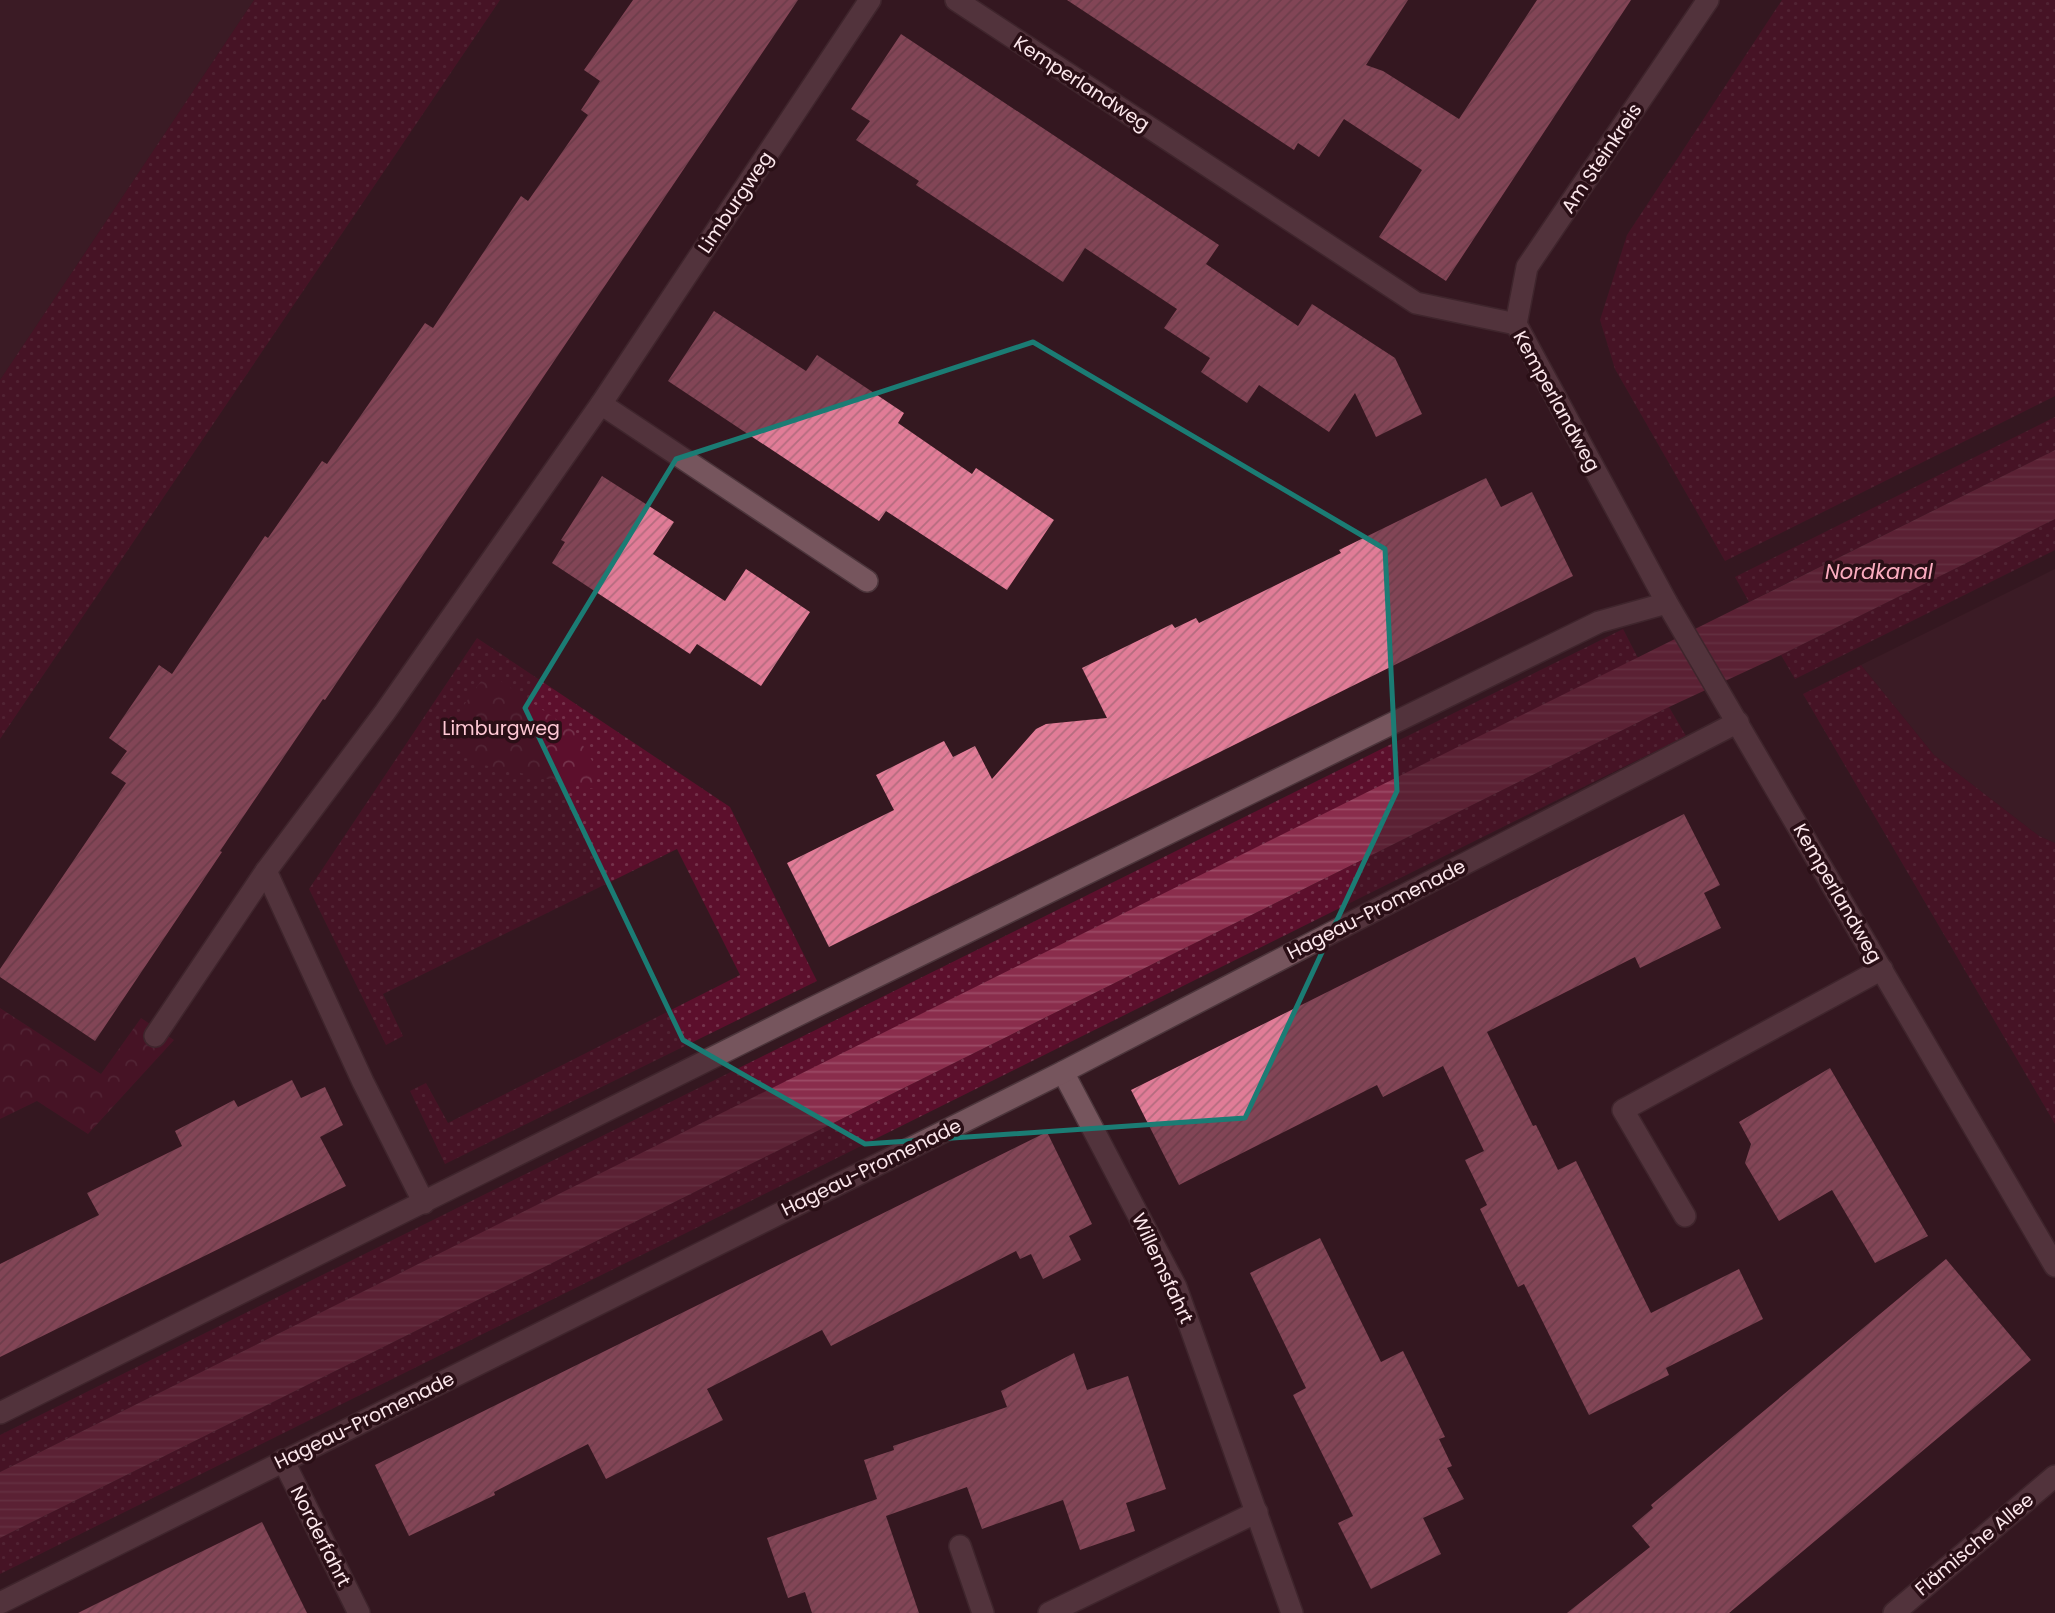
<svg xmlns="http://www.w3.org/2000/svg" width="2055" height="1613" viewBox="0 0 2055 1613" font-family="Poppins,sans-serif">
	<style>
		.built { fill: #43202a }
		.grass { fill: url(#grass-dots) }
		.forest { fill: url(#forest-crowns) }
		.water { fill: url(#water-rules) }
		.building { fill: url(#building-hatch) }
		.lines { fill: none; stroke-linecap: round; stroke-linejoin: round }
		.minor-casing { stroke: #4c353b; stroke-width: 24 }
		.minor { stroke: #76555d; stroke-width: 21 }
		.marked { fill: none; stroke: #1b7c74; stroke-width: 5; stroke-linejoin: round }
		.labels { text-anchor: middle; stroke-width: 7; stroke-linejoin: round; paint-order: stroke }
		.street-label { font-size: 19px; fill: #fce7ec; stroke: #2a0f16 }
		.park-label { font-size: 19px; fill: #ffc9d5; stroke: #2a0f16 }
		.water-label { font-size: 21px; font-style: italic; fill: #fbacbf; stroke: #2a0f16 }
	</style>
	<defs>
		<pattern id="grass-dots" width="8" height="8" patternUnits="userSpaceOnUse" patternTransform="scale(1.75)"><rect width="8" height="8" fill="#5c0f2c"/><path d="M2 2h.1M6 6h.1" fill="none" stroke="#74324b" stroke-width="1.8" stroke-linecap="round"/></pattern>
		<pattern id="forest-crowns" width="20" height="18" patternUnits="userSpaceOnUse" patternTransform="scale(1.75)"><rect width="20" height="18" fill="#5c0f2c"/><path d="M2 6a3 3 0 1 1 6 0M12 15a3 3 0 1 1 6 0" fill="none" stroke="#74324b"/></pattern>
		<pattern id="water-rules" width="6" height="5" patternUnits="userSpaceOnUse" patternTransform="scale(1.75)"><rect width="6" height="5" fill="#8a2d4c"/><path d="M0 2.5h6" fill="none" stroke="#9b4b66"/></pattern>
		<pattern id="building-hatch" width="6" height="6" patternUnits="userSpaceOnUse" patternTransform="scale(1.75)"><rect width="6" height="6" fill="#e17c97"/><path d="M-1 1l2-2M0 6l6-6M5 7l2-2" fill="none" stroke="#b46c7f"/></pattern>
	</defs>
	<rect width="100%" height="100%" fill="#341820"/>
	<!-- built -->
	<g class="built">
		<polygon points="0,0 254,0 0,380"/>
		<polygon points="2055,569 2055,843 2039,836 1934,755 1861,665"/>
	</g>
	<!-- grass -->
	<g class="grass">
		<polygon points="254,0 500,0 0,739 0,380"/>
		<polygon points="1782,0 2055,0 2055,396 1725,561 1615,369 1600,320 1627,235"/>
		<polygon points="2055,417 2055,450 1749,602 1735,577"/>
		<polygon points="2055,519 2055,550 1795,679 1781,655"/>
		<polygon points="1623,629 1638,658 0,1472 0,1435"/>
		<polygon points="477,638 730,807 817,981 445,1164 410,1091 426,1083 448,1123 740,975 677,849 383,994 403,1036 386,1045 309,889"/>
		<polygon points="1861,665 1934,755 2039,836 2055,843 2055,1124 1803,694"/>
		<polygon points="1669,707 1686,736 0,1574 0,1538"/>
	</g>
	<!-- forest -->
	<g class="forest">
		<polygon points="498,679 575,732 594,764 594,789 484,765 443,735 481,681"/>
		<polygon points="0,1008 101,1074 141,1018 174,1040 88,1134 37,1101 0,1119"/>
	</g>
	<!-- water -->
	<polygon class="water" points="2055,450 2055,519 1781,655 1669,707 0,1538 0,1472"/>
	<!-- building -->
	<g class="building">
		<polygon points="633,0 798,0 325,700 323,699 220,851 222,852 95,1041 0,977 0,969 126,783 111,773 127,751 109,738 159,665 172,674 265,536 268,538 322,461 327,464 425,323 433,328 521,196 528,201 588,115 581,110 600,81 584,70"/>
		<polygon points="1067,0 1408,0 1366,65 1383,71 1459,119 1537,0 1631,0 1446,281 1379,237 1422,170 1344,119 1319,157 1298,143 1294,150"/>
		<polygon points="901,34 1219,245 1206,264 1298,326 1312,304 1395,358 1422,414 1376,437 1355,393 1329,432 1259,385 1247,403 1201,372 1210,358 1164,328 1177,309 1085,248 1063,282 916,185 919,181 856,140 870,121 851,109"/>
		<polygon points="714,311 806,371 817,355 904,413 898,423 972,474 976,468 1054,520 1007,590 886,511 879,521 668,381"/>
		<polygon points="602,476 674,522 653,554 725,601 746,569 810,612 761,686 697,644 690,654 552,563 565,542 561,540"/>
		<polygon points="1486,478 1501,507 1532,492 1573,576 829,947 787,863 894,810 876,775 944,741 953,757 975,746 992,779 1036,729 1046,724 1107,718 1082,668 1172,624 1175,628 1196,618 1199,623 1341,553 1339,550"/>
		<polygon points="1684,814 1720,885 1704,893 1721,928 1640,968 1635,957 1487,1032 1533,1126 1536,1125 1558,1170 1576,1161 1651,1313 1739,1269 1763,1319 1666,1368 1669,1375 1589,1415 1524,1284 1518,1287 1480,1209 1487,1205 1465,1160 1484,1151 1443,1066 1383,1097 1377,1085 1179,1185 1131,1090"/>
		<polygon points="1830,1068 1928,1236 1875,1263 1832,1190 1779,1221 1745,1163 1751,1144 1739,1122"/>
		<polygon points="292,1080 301,1098 325,1087 343,1125 320,1137 346,1186 0,1357 0,1264 99,1215 87,1193 182,1146 175,1131 234,1100 238,1107"/>
		<polygon points="1047,1132 1092,1224 1069,1236 1081,1260 1043,1279 1031,1254 1020,1259 1016,1251 831,1346 822,1330 707,1389 723,1420 606,1479 588,1444 494,1492 495,1495 409,1536 375,1465"/>
		<polygon points="1320,1238 1381,1362 1403,1351 1445,1437 1439,1439 1452,1466 1447,1468 1464,1499 1423,1518 1441,1554 1371,1589 1338,1523 1353,1516 1293,1395 1306,1388 1250,1273"/>
		<polygon points="1946,1259 2031,1360 1729,1613 1567,1613 1650,1547 1632,1526 1653,1508 1651,1505"/>
		<polygon points="1074,1353 1087,1390 1128,1376 1166,1489 1126,1503 1135,1531 1080,1550 1063,1500 982,1529 967,1487 886,1516 919,1613 812,1613 805,1592 788,1598 767,1538 877,1499 864,1460 894,1450 893,1446 1007,1407 1001,1391"/>
		<polygon points="262,1522 307,1613 78,1613 168,1568"/>
	</g>
	<g class="lines">
		<!-- minor casing -->
		<g class="minor-casing">
			<g id="minor">
				<polyline points="956,0 1416,303 1516,324 1667,603 2055,1266"/>
				<polyline points="1516,324 1527,267 1708,0"/>
				<polyline points="601,404 867,581"/>
				<polyline points="266,871 363,1082 424,1203"/>
				<polyline points="155,1036 266,871 385,712 601,404 870,0"/>
				<polyline points="1063,1072 1176,1287 1292,1613"/>
				<polyline points="1685,1216 1623,1110 1882,969"/>
				<polyline points="0,1413 794,1017 1599,622 1667,603"/>
				<polyline points="283,1460 359,1613"/>
				<polyline points="960,1546 983,1613"/>
				<polyline points="0,1603 1063,1072 1738,722"/>
				<polyline points="1049,1613 1257,1512"/>
				<polyline points="1894,1613 2055,1476"/>
			</g>
		</g>
		<!-- minor -->
		<use href="#minor" class="minor"/>
	</g>
	<!-- marked area -->
	<path d="M0 0H2055V1613H0ZM1033 342 1385 549 1397 791 1245 1118 865 1144 683 1040 525 708 676 459Z" fill="#341820" fill-opacity=".55" fill-rule="evenodd"/>
	<path class="marked" d="M1033 342 1385 549 1397 791 1245 1118 865 1144 683 1040 525 708 676 459Z"/>
	<g class="labels">
		<!-- street labels -->
		<g class="street-label">
			<text transform="translate(1082 83) rotate(33)" y="7">Kemperlandweg</text>
			<text transform="translate(1601 158) rotate(-56)" y="7">Am Steinkreis</text>
			<text transform="translate(735 202) rotate(-56)" y="7">Limburgweg</text>
			<text transform="translate(1557 401) rotate(61)" y="7">Kemperlandweg</text>
			<text transform="translate(1838 893) rotate(60)" y="7">Kemperlandweg</text>
			<text transform="translate(1376 909) rotate(-27)" y="7">Hageau-Promenade</text>
			<text transform="translate(871 1167) rotate(-26)" y="7">Hageau-Promenade</text>
			<text transform="translate(1163 1268) rotate(65)" y="7">Willemsfahrt</text>
			<text transform="translate(364 1420) rotate(-26)" y="7">Hageau-Promenade</text>
			<text transform="translate(321 1536) rotate(63)" y="7">Norderfahrt</text>
			<text transform="translate(1974 1544) rotate(-40)" y="7">Flämische Allee</text>
		</g>
		<!-- park labels -->
		<g class="park-label">
			<text x="501" y="735">Limburgweg</text>
		</g>
		<!-- water labels -->
		<g class="water-label">
			<text x="1879" y="579">Nordkanal</text>
		</g>
	</g>
</svg>
